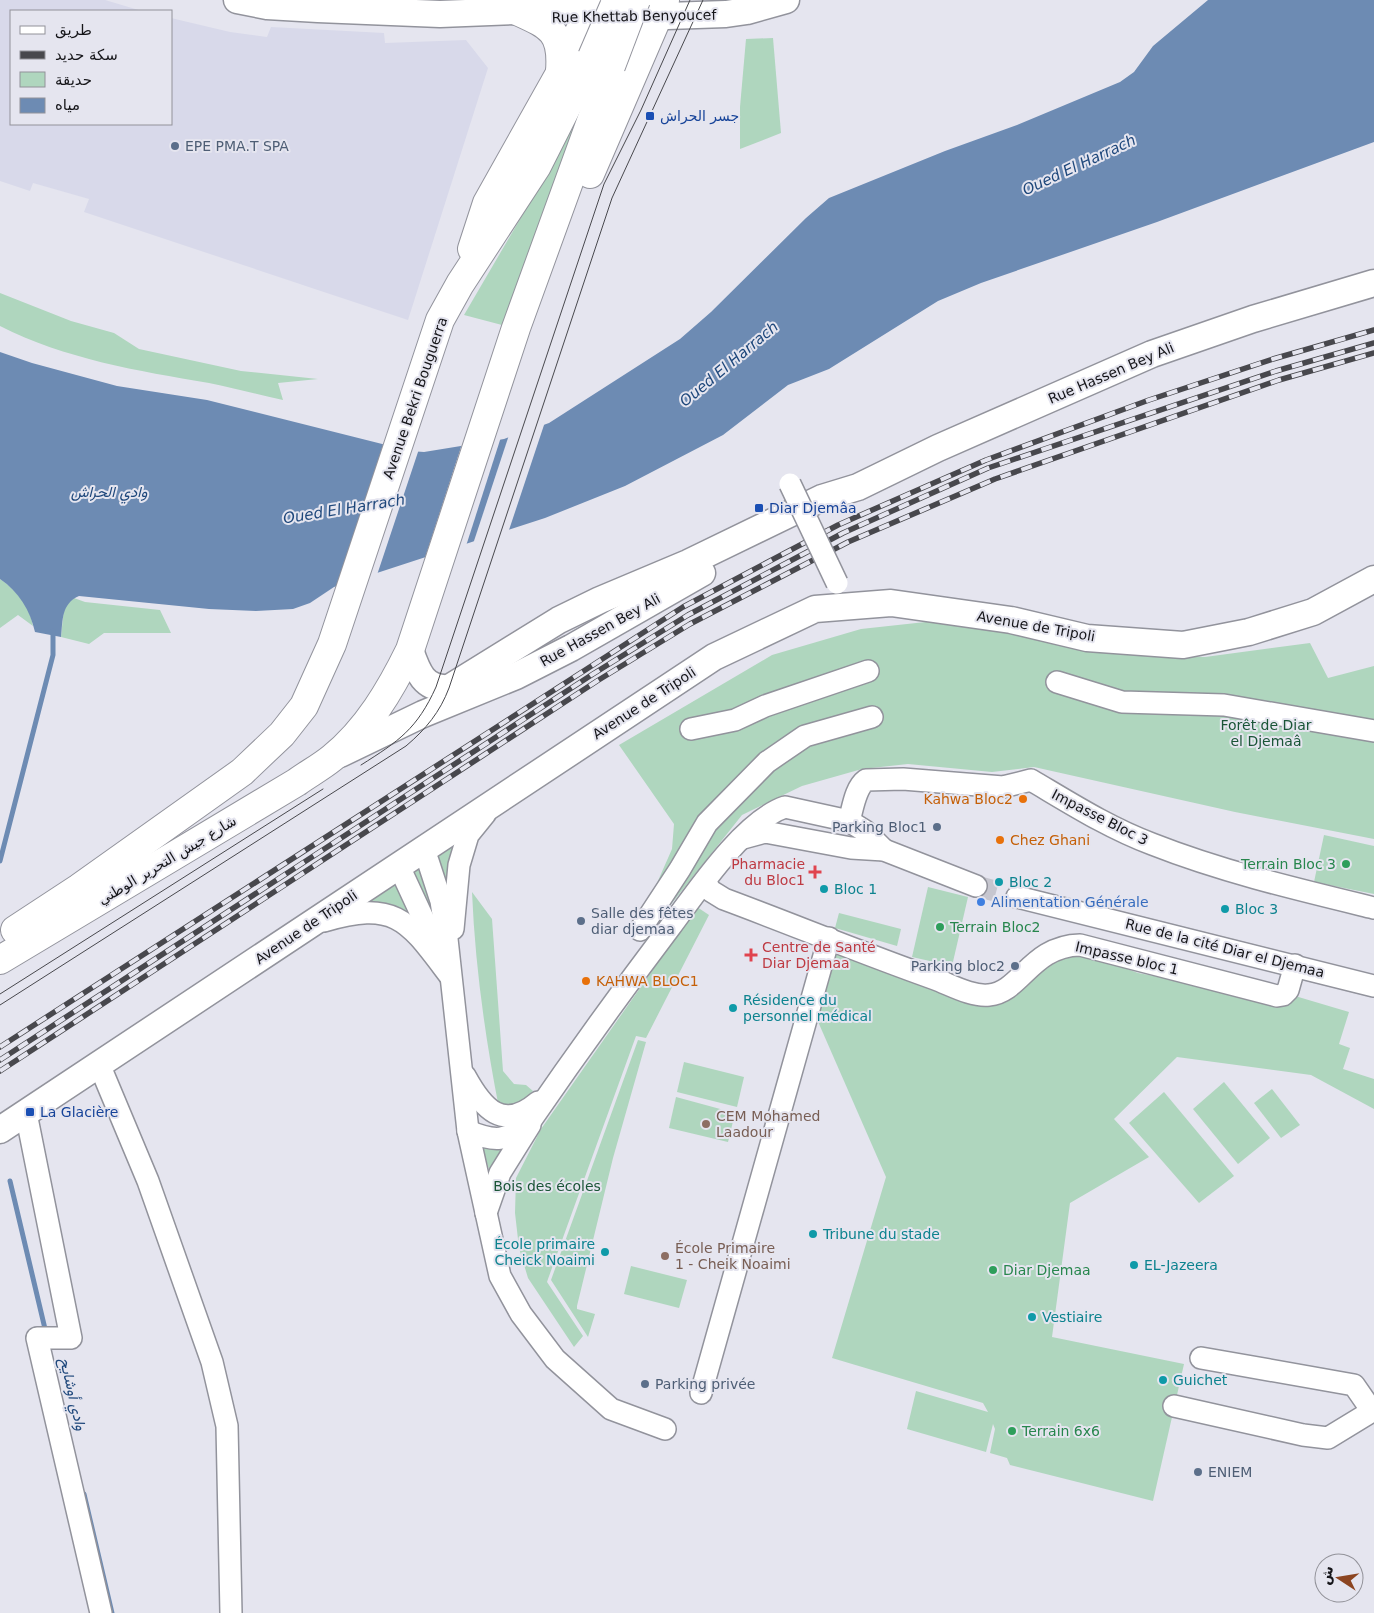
<svg xmlns="http://www.w3.org/2000/svg" width="1374" height="1613" viewBox="0 0 1374 1613" font-family="'DejaVu Sans',Vazirmatn,sans-serif">
	<style>
		.built { fill: #d8d9ea }
		.green { fill: #afd6be }
		.water { fill: #6d8bb3 }
		.pier { fill: #e5e5ef }
		.lines { fill: none; stroke-linecap: round; stroke-linejoin: round }
		.stream { stroke: #6d8bb3; stroke-width: 5 }
		.minor-tunnel { stroke: #c6c6cf; stroke-width: 21; stroke-dasharray: 21 11; stroke-linecap: butt }
		.minor-casing { stroke: #92939c; stroke-width: 24 }
		.major-casing { stroke: #92939c; stroke-width: 29 }
		.highway-casing { stroke: #92939c; stroke-width: 30 }
		.minor { stroke: #fff; stroke-width: 21 }
		.major { stroke: #fff; stroke-width: 26 }
		.highway { stroke: #fff; stroke-width: 28 }
		.tram { stroke: #48484d; stroke-width: 1 }
		.rail-casing { stroke: #48484d; stroke-width: 5.5 }
		.rail { stroke: #e5e5ef; stroke-width: 4; stroke-dasharray: 11; stroke-linecap: butt }
		.minor-bridge-casing { stroke: #92939c; stroke-width: 24; stroke-linecap: butt }
		.highway-bridge-casing { stroke: #92939c; stroke-width: 30; stroke-linecap: butt }
		.minor-bridge { stroke: #fff; stroke-width: 21 }
		.highway-bridge { stroke: #fff; stroke-width: 28 }
		.transit-dot { fill: #1a4fb4; stroke: #e5e5ef; stroke-width: 2 }
		.service-dot { fill: #5c6f8a; stroke: #e5e5ef; stroke-width: 2 }
		.food-dot { fill: #e8710a; stroke: #e5e5ef; stroke-width: 2 }
		.leisure-dot { fill: #2e9e5b; stroke: #e5e5ef; stroke-width: 2 }
		.health-dot { fill: #e0444e; stroke: #e5e5ef; stroke-width: 2 }
		.culture-dot { fill: #0f9aa8; stroke: #e5e5ef; stroke-width: 2 }
		.shop-dot { fill: #3f7fe0; stroke: #e5e5ef; stroke-width: 2 }
		.education-dot { fill: #8d6e63; stroke: #e5e5ef; stroke-width: 2 }
		.labels { text-anchor: middle; stroke-width: 4; stroke-linejoin: round; paint-order: stroke }
		.street-label { font-size: 14px; fill: #151519; stroke: #e5e5ef }
		.transit-label { font-size: 14px; fill: #164399; stroke: #e5e5ef; text-anchor: start }
		.service-label { font-size: 14px; fill: #4e5e75; stroke: #e5e5ef; text-anchor: start }
		.park-label { font-size: 14px; fill: #1a5537; stroke: #e5e5ef }
		.food-label { font-size: 14px; fill: #c56008; stroke: #e5e5ef; text-anchor: start }
		.health-label { font-size: 14px; fill: #be3a42; stroke: #e5e5ef; text-anchor: end }
		.leisure-label { font-size: 14px; fill: #27864d; stroke: #e5e5ef; text-anchor: start }
		.culture-label { font-size: 14px; fill: #0d838f; stroke: #e5e5ef; text-anchor: start }
		.shop-label { font-size: 14px; fill: #366cbe; stroke: #e5e5ef; text-anchor: start }
		.education-label { font-size: 14px; fill: #785e54; stroke: #e5e5ef; text-anchor: start }
		.water-label { font-size: 15px; font-style: italic; fill: #1e477b; stroke: #e5e5ef }
	</style>
	<rect width="100%" height="100%" fill="#e5e5ef"/>
	<!-- built -->
	<polygon class="built" points="0,0 105,0 142,11 11,11 11,124 171,124 171,18 230,32 267,37 271,27 384,33 385,43 466,40 488,68 408,320 84,212 89,199 33,183 30,191 0,181"/>
	<!-- green -->
	<g class="green">
		<polygon points="773,38 781,133 740,149 740,107 746,39"/>
		<polygon points="597,77 502,325 464,315 530,202"/>
		<path d="M0 293 71 321 114 333 139 349 241 371 318 379 278 383 283 400C259 395 234 388 209 383 138 371 65 359 0 326Z"/>
		<path d="M0 579C16 590 30 606 33 626L18 615 0 628Z"/>
		<polygon points="74,598 85,602 160,610 171,633 104,633 89,644 61,637 64,607"/>
		<polygon points="953,619 1121,654 1205,657 1310,643 1328,678 1374,666 1374,839 1235,812 1034,767 992,772 908,764 862,769 802,786 742,815 645,937 650,899 672,849 674,824 619,745 772,655 861,629"/>
		<polygon points="1324,835 1374,846 1374,894 1314,882"/>
		<polygon points="463,838 448,911 431,855"/>
		<polygon points="424,863 434,920 406,873"/>
		<polygon points="396,878 415,918 357,902"/>
		<polygon points="928,887 968,897 952,966 912,957"/>
		<path d="M472 892 492 919 503 1071 514 1084 526 1085 533 1091 523 1101 509 1109 499 1108C485 1037 475 964 472 892Z"/>
		<polygon points="697,907 709,915 646,1038 636,1036 548,1279 547,1282 583,1336 574,1347 528,1278 519,1248 515,1213 516,1178 541,1129"/>
		<polygon points="839,913 901,929 897,946 835,928"/>
		<polygon points="836,944 991,998 1066,946 1138,973 1283,1000 1285,993 1349,1012 1339,1044 1350,1048 1343,1069 1374,1079 1374,1109 1311,1075 1177,1057 1114,1119 1149,1157 1070,1203 1052,1337 1184,1364 1153,1501 1010,1465 1007,1458 990,1453 995,1429 993,1424 986,1452 907,1429 916,1391 988,1412 983,1403 832,1358 886,1177 816,1017"/>
		<polygon points="638,1040 646,1042 613,1158 577,1306 577,1309 595,1314 588,1337 551,1280"/>
		<polygon points="684,1062 744,1077 737,1107 677,1092"/>
		<polygon points="1224,1082 1270,1138 1238,1164 1193,1109"/>
		<polygon points="1272,1089 1300,1125 1281,1138 1254,1103"/>
		<polygon points="1164,1092 1234,1176 1199,1203 1129,1123"/>
		<polygon points="676,1097 735,1113 728,1142 669,1128"/>
		<polygon points="518,1138 491,1176 480,1140"/>
		<polygon points="631,1266 687,1280 679,1308 624,1294"/>
	</g>
	<!-- water -->
	<path class="water" d="M1208 0H1374V142L1157 222 981 283 938 301 829 369 788 385 723 435 625 486 545 518 334 587 310 603 293 609 256 611 209 609 79 596C61 604 63 620 61 637L35 632C30 610 19 592 0 579V352L32 363 117 386 207 400 410 451 424 452 504 439 549 423 680 339 711 312 806 218 829 198 945 151 1017 125 1120 82 1134 72 1153 46Z"/>
	<!-- pier -->
	<g class="pier">
		<polygon points="545,422 508,533 473,544 509,435"/>
		<polygon points="501,437 466,546 424,561 462,444"/>
		<polygon points="384,442 419,449 377,575 336,589"/>
	</g>
	<g class="lines">
		<!-- stream -->
		<g class="stream">
			<polyline points="0,861 53,655 53,631"/>
			<polyline points="10,1181 46,1333"/>
			<polyline points="84,1494 112,1613"/>
		</g>
		<!-- minor-tunnel -->
		<polyline class="minor-tunnel" points="976,886 1017,897"/>
		<!-- minor casing -->
		<g class="minor-casing">
			<g id="minor">
				<polyline points="1057,682 1122,702 1224,705 1374,731"/>
				<polyline points="691,729 735,720 765,706 868,671"/>
				<path d="M849 821C853 808 855 788 866 780L903 779 1003 787 1031 780C1070 803 1109 828 1152 844 1223 872 1300 890 1374 908"/>
				<polyline points="743,838 765,832 851,848 884,850 976,886"/>
				<polyline points="421,851 428,861 441,901 447,939 468,1131 500,1276 521,1314 555,1359 611,1409 665,1429"/>
				<polyline points="397,866 403,875 435,944"/>
				<path d="M705 882 711 891 724 899C794 925 864 954 935 979 951 985 972 997 989 995 1021 992 1031 946 1080 945L1277 996 1283 995 1288 990 1295 965"/>
				<polyline points="1017,897 1374,986"/>
				<path d="M324 921C397 899 409 922 450 976"/>
				<polyline points="453,929 459,865 468,835 485,814"/>
				<polyline points="640,930 680,869 707,823 767,762 805,736 872,717"/>
				<polyline points="99,1064 148,1181 212,1362 227,1426 231,1613"/>
				<path d="M465 1076C483 1109 503 1132 538 1102"/>
				<polyline points="26,1113 71,1338 37,1338 101,1613"/>
				<path d="M468 1131C494 1142 507 1142 529 1123 575 1056 622 991 671 926 697 891 744 821 785 807L849 821 865 831 884 850"/>
				<polyline points="486,1213 500,1173 530,1125"/>
				<polyline points="1201,1358 1354,1385 1372,1411"/>
				<polyline points="701,1393 829,938"/>
				<polyline points="1174,1406 1303,1435 1328,1438 1374,1410"/>
			</g>
		</g>
		<!-- major casing -->
		<g class="major-casing">
			<g id="major">
				<polyline points="237,0 267,6 318,9 440,14 517,11 586,0"/>
				<polyline points="638,17 726,14 747,11 786,0"/>
				<path d="M410 650C417 670 423 690 449 688L559 620 600 600 688 563 822 498 858 487 938 448 1152 354 1253 319 1374 283"/>
				<polyline points="340,754 423,714 516,676 571,648 702,573"/>
				<polyline points="0,1130 714,657 815,609 891,603 1011,620 1087,638 1183,645 1249,632 1313,612 1374,579"/>
			</g>
		</g>
		<!-- highway casing -->
		<g class="highway-casing">
			<g id="highway">
				<path d="M517 11C550 26 563 31 560 71"/>
				<polyline points="590,174 665,0"/>
				<polyline points="472,249 487,203 560,73 594,0"/>
				<polyline points="15,930 79,888 242,772 282,734 304,706 332,644 440,320 460,284 537,166 592,57"/>
				<path d="M0 960 297 782C308 774 321 767 332 758 367 730 391 689 410 650L516 328 611 66"/>
			</g>
		</g>
		<!-- minor -->
		<use href="#minor" class="minor"/>
		<!-- major -->
		<use href="#major" class="major"/>
		<!-- highway -->
		<use href="#highway" class="highway"/>
		<!-- tram -->
		<g class="tram">
			<path d="M361 765C399 741 417 729 436 687L604 184 641 110 690 0"/>
			<polyline points="0,994 323,789"/>
			<path d="M0 1005 406 746C426 729 440 712 449 688L612 198 703 0"/>
		</g>
		<!-- rail casing -->
		<g class="rail-casing">
			<g id="rail">
				<polyline points="0,1047 683,607 838,525 986,460 1149,400 1273,359 1374,330"/>
				<polyline points="0,1060 593,674 688,615 843,533 988,468 1276,371 1374,343"/>
				<polyline points="0,1071 597,681 690,624 848,542 995,479 1279,380 1374,353"/>
			</g>
		</g>
		<!-- rail -->
		<use href="#rail" class="rail"/>
		<!-- minor-bridge casing -->
		<g class="minor-bridge-casing">
			<polyline id="minor-bridge" points="790,484 837,583"/>
		</g>
		<!-- highway-bridge casing -->
		<g class="highway-bridge-casing">
			<g id="highway-bridge">
				<polyline points="592,57 614,6"/>
				<polyline points="611,66 636,0"/>
			</g>
		</g>
		<!-- minor-bridge -->
		<use href="#minor-bridge" class="minor-bridge"/>
		<!-- highway-bridge -->
		<use href="#highway-bridge" class="highway-bridge"/>
	</g>
	<!-- markers -->
	<g class="transit-dot">
		<rect x="645" y="111" width="10" height="10" rx="2.5"/>
		<rect x="754" y="503" width="10" height="10" rx="2.5"/>
		<rect x="25" y="1107" width="10" height="10" rx="2.5"/>
	</g>
	<g class="service-dot">
		<circle cx="175" cy="146" r="5"/>
		<circle cx="937" cy="827" r="5"/>
		<circle cx="581" cy="921" r="5"/>
		<circle cx="1015" cy="966" r="5"/>
		<circle cx="645" cy="1384" r="5"/>
		<circle cx="1198" cy="1472" r="5"/>
	</g>
	<g class="food-dot">
		<circle cx="1023" cy="799" r="5"/>
		<circle cx="1000" cy="840" r="5"/>
		<circle cx="586" cy="981" r="5"/>
	</g>
	<g class="leisure-dot">
		<circle cx="1346" cy="864" r="5"/>
		<circle cx="940" cy="927" r="5"/>
		<circle cx="993" cy="1270" r="5"/>
		<circle cx="1012" cy="1431" r="5"/>
	</g>
	<g class="health-dot">
		<path d="M812.5 864.5h5v5h5v5h-5v5h-5v-5h-5v-5h5z"/>
		<path d="M748.5 947.5h5v5h5v5h-5v5h-5v-5h-5v-5h5z"/>
	</g>
	<g class="culture-dot">
		<circle cx="999" cy="882" r="5"/>
		<circle cx="824" cy="889" r="5"/>
		<circle cx="1225" cy="909" r="5"/>
		<circle cx="733" cy="1008" r="5"/>
		<circle cx="813" cy="1234" r="5"/>
		<circle cx="605" cy="1252" r="5"/>
		<circle cx="1134" cy="1265" r="5"/>
		<circle cx="1032" cy="1317" r="5"/>
		<circle cx="1163" cy="1380" r="5"/>
	</g>
	<circle class="shop-dot" cx="981" cy="902" r="5"/>
	<g class="education-dot">
		<circle cx="706" cy="1124" r="5"/>
		<circle cx="665" cy="1256" r="5"/>
	</g>
	<g class="labels">
		<!-- street labels -->
		<g class="street-label">
			<text transform="translate(634 16) rotate(-1)" y="5">Rue Khettab Benyoucef</text>
			<text transform="translate(1111 373) rotate(-23)" y="5">Rue Hassen Bey Ali</text>
			<text transform="translate(415 398) rotate(-71)" y="5">Avenue Bekri Bouguerra</text>
			<text transform="translate(1036 626) rotate(10)" y="5">Avenue de Tripoli</text>
			<text transform="translate(600 630) rotate(-29)" y="5">Rue Hassen Bey Ali</text>
			<text transform="translate(644 703) rotate(-33)" y="5">Avenue de Tripoli</text>
			<text transform="translate(1100 817) rotate(27)" y="5">Impasse Bloc 3</text>
			<text transform="translate(167 860) rotate(-31)" y="5">شارع جيش التحرير الوطني</text>
			<text transform="translate(306 927) rotate(-34)" y="5">Avenue de Tripoli</text>
			<text transform="translate(1225 948) rotate(14)" y="5">Rue de la cité Diar el Djemaa</text>
			<text transform="translate(1127 958) rotate(13)" y="5">Impasse bloc 1</text>
		</g>
		<!-- transit labels -->
		<g class="transit-label">
			<text x="660" y="121">جسر الحراش</text>
			<text x="769" y="513">Diar Djemâa</text>
			<text x="40" y="1117">La Glacière</text>
		</g>
		<!-- service labels -->
		<g class="service-label">
			<text x="185" y="151">EPE PMA.T SPA</text>
			<text x="927" y="832" text-anchor="end">Parking Bloc1</text>
			<text x="591" y="918">Salle des fêtes<tspan x="591" dy="16">diar djemaa</tspan></text>
			<text x="1005" y="971" text-anchor="end">Parking bloc2</text>
			<text x="655" y="1389">Parking privée</text>
			<text x="1208" y="1477">ENIEM</text>
		</g>
		<!-- park labels -->
		<g class="park-label">
			<text x="1266" y="730">Forêt de Diar<tspan x="1266" dy="16">el Djemaâ</tspan></text>
			<text x="547" y="1191">Bois des écoles</text>
		</g>
		<!-- food labels -->
		<g class="food-label">
			<text x="1013" y="804" text-anchor="end">Kahwa Bloc2</text>
			<text x="1010" y="845">Chez Ghani</text>
			<text x="596" y="986">KAHWA BLOC1</text>
		</g>
		<!-- health labels -->
		<g class="health-label">
			<text x="805" y="869">Pharmacie<tspan x="805" dy="16">du Bloc1</tspan></text>
			<text x="762" y="952" text-anchor="start">Centre de Santé<tspan x="762" dy="16">Diar Djemaa</tspan></text>
		</g>
		<!-- leisure labels -->
		<g class="leisure-label">
			<text x="1336" y="869" text-anchor="end">Terrain Bloc 3</text>
			<text x="950" y="932">Terrain Bloc2</text>
			<text x="1003" y="1275">Diar Djemaa</text>
			<text x="1022" y="1436">Terrain 6x6</text>
		</g>
		<!-- culture labels -->
		<g class="culture-label">
			<text x="1009" y="887">Bloc 2</text>
			<text x="834" y="894">Bloc 1</text>
			<text x="1235" y="914">Bloc 3</text>
			<text x="743" y="1005">Résidence du<tspan x="743" dy="16">personnel médical</tspan></text>
			<text x="823" y="1239">Tribune du stade</text>
			<text x="595" y="1249" text-anchor="end">École primaire<tspan x="595" dy="16">Cheick Noaimi</tspan></text>
			<text x="1144" y="1270">EL-Jazeera</text>
			<text x="1042" y="1322">Vestiaire</text>
			<text x="1173" y="1385">Guichet</text>
		</g>
		<!-- shop labels -->
		<g class="shop-label">
			<text x="991" y="907">Alimentation Générale</text>
		</g>
		<!-- education labels -->
		<g class="education-label">
			<text x="716" y="1121">CEM Mohamed<tspan x="716" dy="16">Laadour</tspan></text>
			<text x="675" y="1253">École Primaire<tspan x="675" dy="16">1 - Cheik Noaimi</tspan></text>
		</g>
		<!-- water labels -->
		<g class="water-label">
			<text transform="translate(1079 165) rotate(-25)" y="5">Oued El Harrach</text>
			<text transform="translate(729 364) rotate(-40)" y="5">Oued El Harrach</text>
			<text x="109" y="497">وادي الحراش</text>
			<text transform="translate(344 509) rotate(-9)" y="5">Oued El Harrach</text>
			<text transform="translate(73 1394) rotate(77)" y="5">وادي أوشايح</text>
		</g>
	</g>
	<!-- legend -->
	<rect x="10" y="10" width="162" height="115" fill="#e5e5ef" stroke="#929299"/>
	<rect x="20" y="26" width="25" height="8" fill="#ffffff" stroke="#929299"/>
	<text x="55" y="35" font-size="15" fill="#151519">طريق</text>
	<rect x="20" y="51" width="25" height="8" fill="#48484d" stroke="#929299"/>
	<text x="55" y="60" font-size="15" fill="#151519">سكة حديد</text>
	<rect x="20" y="72" width="25" height="15" fill="#afd6be" stroke="#929299"/>
	<text x="55" y="85" font-size="15" fill="#151519">حديقة</text>
	<rect x="20" y="98" width="25" height="15" fill="#6d8bb3" stroke="#929299"/>
	<text x="55" y="110" font-size="15" fill="#151519">مياه</text>
	<!-- north arrow -->
	<g transform="translate(1339 1578) rotate(282)"><circle r="24" fill="#e5e5ef" stroke="#929299"/>
	<path d="M0-4L9 19L0 12L-9 19Z" fill="#8c4521"/>
	<text y="-8" font-size="14" font-weight="bold" text-anchor="middle" fill="#151519">ش</text>
	</g>
</svg>
